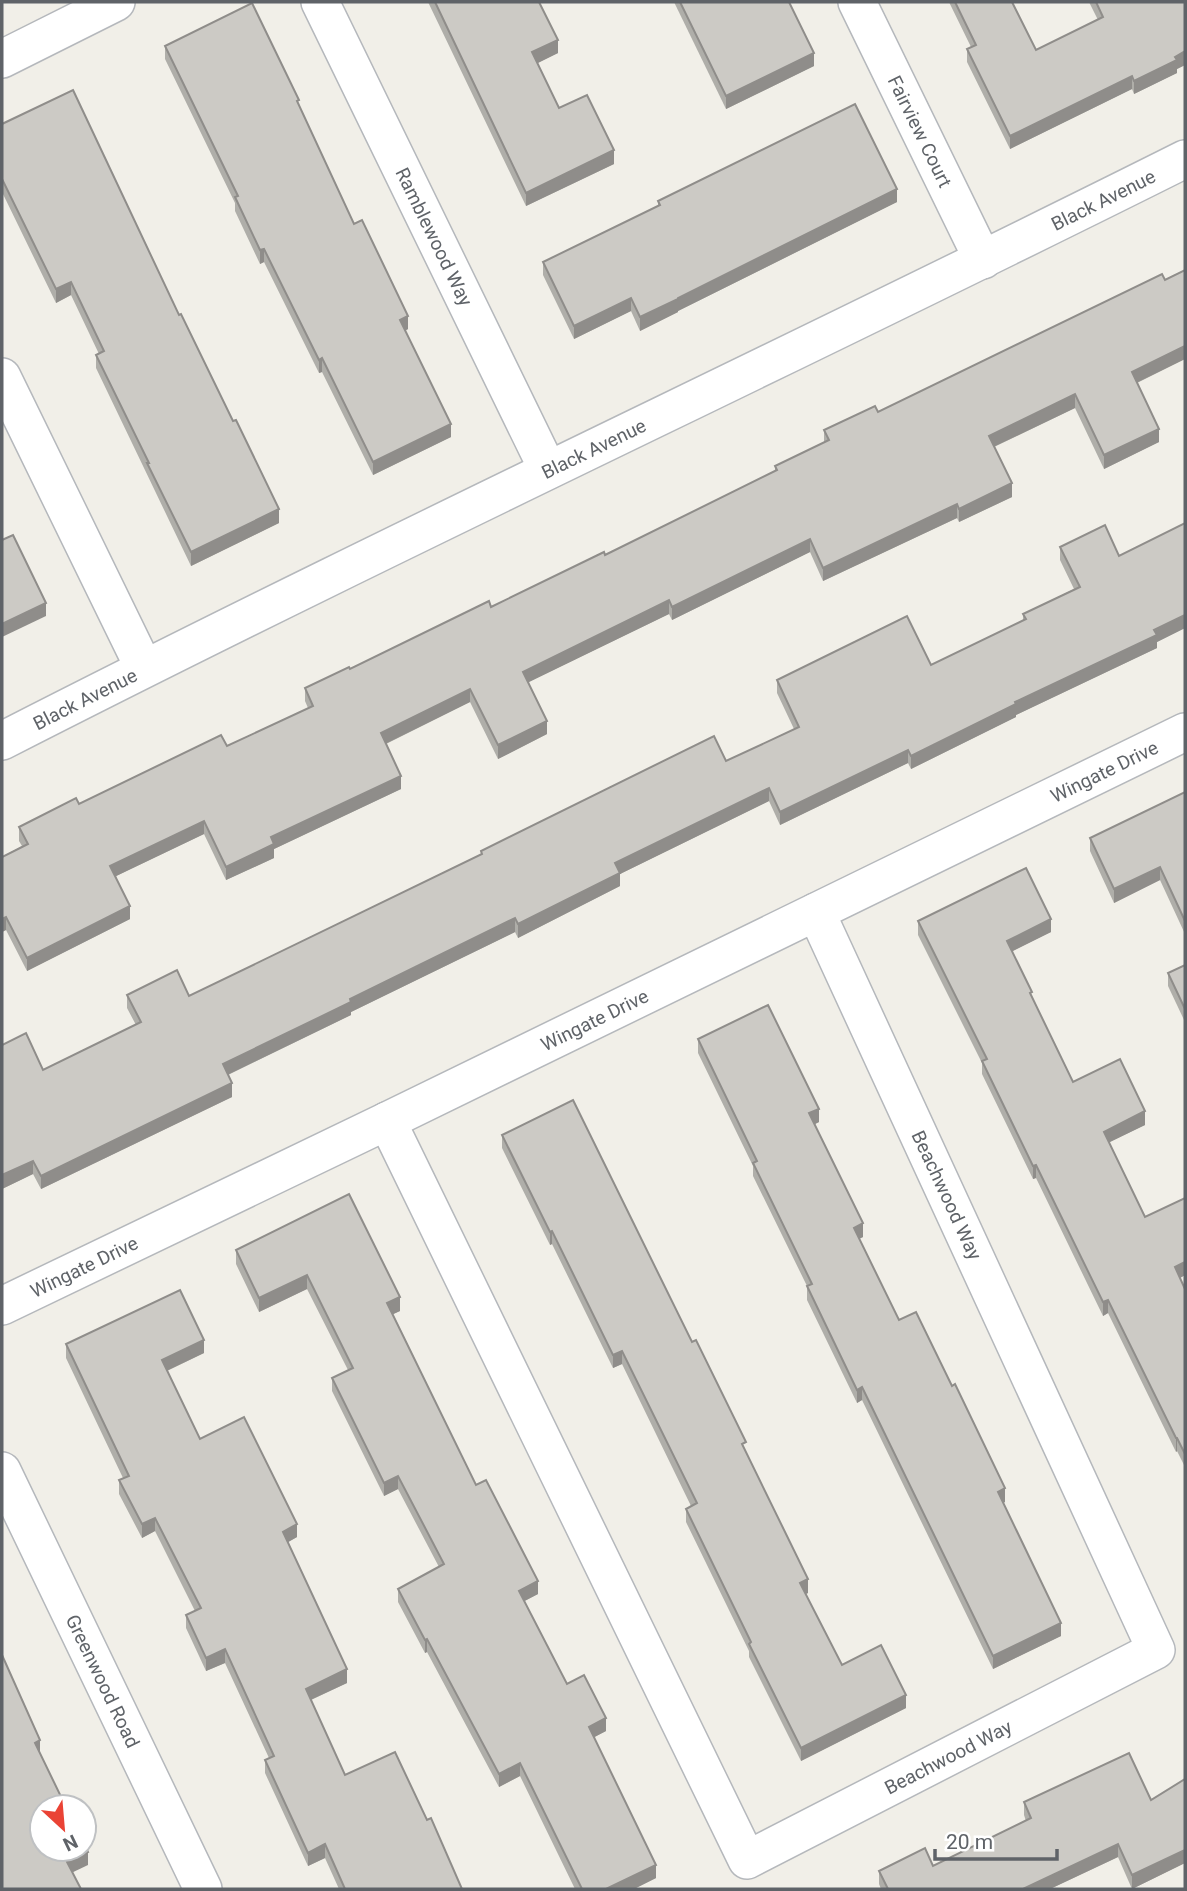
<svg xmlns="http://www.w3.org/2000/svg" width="1187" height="1891" viewBox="0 0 1187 1891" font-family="Roboto,sans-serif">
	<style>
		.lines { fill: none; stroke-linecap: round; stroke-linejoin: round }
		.street-casing { stroke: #b5b8bc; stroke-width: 40 }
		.street { stroke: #fff; stroke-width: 37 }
		.wall { fill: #afaea9 }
		.shaded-wall { fill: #8f8d8a }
		.building { fill: #cccac5; stroke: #8f8d8a; stroke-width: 2 }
		.labels { text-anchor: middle; stroke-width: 5; stroke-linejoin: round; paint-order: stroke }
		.street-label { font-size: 19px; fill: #5f6368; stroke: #fff }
	</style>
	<rect width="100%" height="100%" fill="#f1efe8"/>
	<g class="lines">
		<!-- street casing -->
		<g class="street-casing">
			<g id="street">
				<path id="s1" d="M320 2 548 470"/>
				<path id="s2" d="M857 2 983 260"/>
				<polyline points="2,59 116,2"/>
				<polyline points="2,377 144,668"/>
				<path id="s3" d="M2 741C393 541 792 356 1185 159"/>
				<path id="s4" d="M387 1121 747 1860 1156 1650 816 912"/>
				<path id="s5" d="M2 1306 387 1121 1185 732"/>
				<path id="s6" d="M2 1471 203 1889"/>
			</g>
		</g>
		<!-- street -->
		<use href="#street" class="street"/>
	</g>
	<!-- wall -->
	<g class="wall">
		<polygon points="428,2 539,2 558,53 537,63 559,108 614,164 526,206"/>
		<polygon points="674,2 789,2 814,66 726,109"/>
		<polygon points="949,2 1012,2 1036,50 1098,20 1089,2 1185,2 1185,65 1177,69 1177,73 1134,94 1132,89 1010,149 967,62 967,49 971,47"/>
		<polygon points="165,46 299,106 354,224 408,329 405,331 451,437 373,475 322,372 319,373 264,262 260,264 235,211 235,203 165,59"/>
		<polygon points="2,124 179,315 279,523 191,566 96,368 96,355 99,354 71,295 56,303 2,192"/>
		<polygon points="658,201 897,202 678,311 678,312 640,331 631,311 574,339 543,275 543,262 658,206"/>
		<polygon points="1185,270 1185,359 1137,383 1159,442 1104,469 1075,408 994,447 1012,497 959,522 957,518 823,581 810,552 672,620 669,614 528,682 547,734 498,759 470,702 386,744 401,789 274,849 274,858 226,880 204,834 116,876 130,919 27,971 6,930 2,932 2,857 22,846 19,841 19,827 227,746 308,708 305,701 305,688 491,607 605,555 775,471 775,466 824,442 824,430 878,412"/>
		<polygon points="1185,523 1185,628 1157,642 1157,648 1016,715 1016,717 911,769 908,763 780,825 769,801 620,874 620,886 518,938 515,932 351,1012 351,1015 228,1075 232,1097 41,1189 33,1174 2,1189 43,1070 136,1025 127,1008 127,995 189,996 481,854 481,851 726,761 794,729 777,693 777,680 931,665 1023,621 1023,614 1074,589 1060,560 1060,547 1119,556"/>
		<polygon points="1185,792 1185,934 1160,880 1114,903 1090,851 1090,838"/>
		<polygon points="918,921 1051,932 1012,951 1032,999 1073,1082 1145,1125 1109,1142 1145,1217 1185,1198 1185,1275 1180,1278 1185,1289 1185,1467 1177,1451 1176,1452 1108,1313 1103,1316 1036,1178 1033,1179 982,1074 982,1063 918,935"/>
		<polygon points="1185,965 1185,1022 1168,986 1168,973"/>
		<polygon points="698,1039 819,1122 815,1124 863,1237 859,1239 899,1320 1005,1502 1003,1503 1061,1636 993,1669 862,1400 857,1403 807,1300 807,1286 753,1176 753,1166 698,1053"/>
		<polygon points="502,1135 746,1452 808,1593 806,1594 842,1665 906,1708 801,1761 749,1657 749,1651 686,1522 686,1509 691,1506 622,1364 613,1368 552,1244 550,1245 502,1148"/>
		<polygon points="349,1194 400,1311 393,1314 476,1485 538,1594 524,1601 567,1684 606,1731 594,1737 656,1878 634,1889 575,1889 520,1776 499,1787 427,1652 425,1653 398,1602 398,1589 439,1567 398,1489 384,1496 332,1391 332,1378 348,1370 307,1289 259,1312 236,1264 236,1250"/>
		<polygon points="66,1344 204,1353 167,1371 200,1439 297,1537 288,1542 347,1683 311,1700 345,1775 427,1820 462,1889 339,1889 325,1858 308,1866 265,1773 265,1760 269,1758 225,1663 206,1671 186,1628 186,1615 195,1611 155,1531 142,1538 119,1494 119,1480 123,1478 66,1358"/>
		<polygon points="1185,1779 1185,1863 1132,1889 1118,1857 1050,1889 881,1889 879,1884 879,1871 933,1866 1026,1821 1024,1815 1024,1802 1151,1800"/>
	</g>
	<!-- shaded-wall -->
	<g class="shaded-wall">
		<polygon points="558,40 558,53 532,66 532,52"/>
		<polygon points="1185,51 1185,65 1177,69 1177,73 1134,94 1134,81"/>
		<polygon points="814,53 814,66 726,109 726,96"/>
		<polygon points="1132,76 1132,89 1010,149 1010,136"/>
		<polygon points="614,150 614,164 526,206 526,193"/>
		<polygon points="897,189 897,202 678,311 678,312 640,331 640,317 678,298"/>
		<polygon points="264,249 264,262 260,264 260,250"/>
		<polygon points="71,282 71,295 56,303 56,289"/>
		<polygon points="631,298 631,311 574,339 574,326"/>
		<polygon points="408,316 408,329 400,333 400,320"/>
		<polygon points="1185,346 1185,359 1132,385 1132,372"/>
		<polygon points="322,358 322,372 319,373 319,360"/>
		<polygon points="1075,394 1075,408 989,449 989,436"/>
		<polygon points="451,424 451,437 373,475 373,462"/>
		<polygon points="1159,429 1159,442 1104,469 1104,455"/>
		<polygon points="1012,483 1012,497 959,522 959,509"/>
		<polygon points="957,504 957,518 823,581 823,568"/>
		<polygon points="279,509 279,523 191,566 191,552"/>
		<polygon points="810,539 810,552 672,620 672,607"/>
		<polygon points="669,600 669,614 523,685 523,672"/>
		<polygon points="46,603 46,616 2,637 2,624"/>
		<polygon points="1185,615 1185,628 1157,642 1157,648 1016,715 1016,717 911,769 911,756"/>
		<polygon points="470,689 470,702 381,746 381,733"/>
		<polygon points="547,721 547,734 498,759 498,745"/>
		<polygon points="908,750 908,763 780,825 780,812"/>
		<polygon points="401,776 401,789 274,849 274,858 226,880 226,867 271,837"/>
		<polygon points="769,788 769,801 620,874 620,886 518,938 518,924 615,863"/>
		<polygon points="204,821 204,834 110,879 110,866"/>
		<polygon points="1160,867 1160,880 1114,903 1114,889"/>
		<polygon points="130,906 130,919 27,971 27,958"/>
		<polygon points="6,917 6,930 2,932 2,919"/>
		<polygon points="515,918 515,932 351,1012 351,1015 223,1077 223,1064 350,999"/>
		<polygon points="1051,919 1051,932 1007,954 1007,941"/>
		<polygon points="232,1083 232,1097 41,1189 41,1176"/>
		<polygon points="819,1109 819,1122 809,1127 809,1113"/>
		<polygon points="1145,1111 1145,1125 1104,1145 1104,1132"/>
		<polygon points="33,1161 33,1174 2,1189 2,1175"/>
		<polygon points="1036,1165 1036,1178 1033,1179 1033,1166"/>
		<polygon points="863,1223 863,1237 854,1241 854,1228"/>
		<polygon points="552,1231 552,1244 550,1245 550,1232"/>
		<polygon points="1185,1262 1185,1275 1175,1281 1175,1267"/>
		<polygon points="307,1275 307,1289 259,1312 259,1298"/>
		<polygon points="400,1297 400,1311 387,1317 387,1303"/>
		<polygon points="1108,1300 1108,1313 1103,1316 1103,1302"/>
		<polygon points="204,1340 204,1353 162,1373 162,1360"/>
		<polygon points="622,1351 622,1364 613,1368 613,1355"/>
		<polygon points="862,1387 862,1400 857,1403 857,1390"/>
		<polygon points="1176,1438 1177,1438 1177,1451 1176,1452"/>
		<polygon points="398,1476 398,1489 384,1496 384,1483"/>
		<polygon points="1005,1488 1005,1502 998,1505 998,1492"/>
		<polygon points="155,1518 155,1531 142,1538 142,1524"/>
		<polygon points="297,1524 297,1537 283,1545 283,1532"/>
		<polygon points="808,1579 808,1593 800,1596 800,1583"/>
		<polygon points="538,1581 538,1594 519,1604 519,1591"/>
		<polygon points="1061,1623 1061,1636 993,1669 993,1656"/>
		<polygon points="427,1639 427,1652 425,1653 425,1640"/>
		<polygon points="225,1649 225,1663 206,1671 206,1658"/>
		<polygon points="347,1669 347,1683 306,1702 306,1689"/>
		<polygon points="906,1695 906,1708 801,1761 801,1748"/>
		<polygon points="606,1718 606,1731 589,1740 589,1727"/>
		<polygon points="40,1740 40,1754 35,1756 35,1743"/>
		<polygon points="520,1763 520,1776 499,1787 499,1774"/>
		<polygon points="325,1844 325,1858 308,1866 308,1853"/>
		<polygon points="1118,1844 1118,1857 1050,1889 1023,1889"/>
		<polygon points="1185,1850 1185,1863 1132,1889 1132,1875"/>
		<polygon points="88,1852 88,1865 67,1875 67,1862"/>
		<polygon points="656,1865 656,1878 634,1889 606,1889"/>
	</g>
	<!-- building -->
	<g class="building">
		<polygon points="435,2 539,2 558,40 532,52 559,108 587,95 614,150 526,193"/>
		<polygon points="680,2 789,2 814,53 726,96"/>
		<polygon points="955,2 1012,2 1036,50 1103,17 1096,2 1185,2 1185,51 1175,57 1177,60 1134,81 1132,76 1010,136 967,49 976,45"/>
		<polygon points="252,3 299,100 297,101 354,224 362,220 408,316 400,320 451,424 373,462 322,358 319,360 264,249 260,250 235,197 238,196 165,46"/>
		<polygon points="73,90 179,315 181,314 233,421 236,420 279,509 191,552 147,463 149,463 96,355 104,351 71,282 56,289 2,179 2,124"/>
		<polygon points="855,104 897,189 678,298 678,299 640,317 631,298 574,326 543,262 660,205 658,201"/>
		<polygon points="1185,270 1185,346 1132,372 1159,429 1104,455 1075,394 989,436 1012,483 959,509 957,504 823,568 810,539 672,607 669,600 523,672 547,721 498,745 470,689 381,733 401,776 271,837 274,844 226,867 204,821 110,866 130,906 27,958 6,917 2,919 2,857 28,844 19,827 76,798 79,804 221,735 227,746 313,706 305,688 349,667 350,669 489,601 491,607 604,552 605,555 777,470 775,466 829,440 824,430 875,406 878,412 1162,274 1165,280"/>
		<polygon points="1185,523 1185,615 1154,630 1157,635 1015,702 1016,704 911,756 908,750 780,812 769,788 615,863 620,873 518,924 515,918 350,999 351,1002 223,1064 232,1083 41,1176 33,1161 2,1175 2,1045 26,1033 43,1070 141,1022 127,995 177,970 189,996 482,854 481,851 714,736 726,761 799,727 777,680 907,616 931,665 1026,619 1023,614 1080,587 1060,547 1105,525 1119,556"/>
		<polygon points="13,535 46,603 2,624 2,540"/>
		<polygon points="1185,792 1185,921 1160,867 1114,889 1090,838"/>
		<polygon points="1026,868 1051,919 1007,941 1032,992 1030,993 1073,1082 1120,1059 1145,1111 1104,1132 1145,1217 1185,1198 1185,1262 1175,1267 1185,1289 1185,1454 1177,1438 1176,1438 1108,1300 1103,1302 1036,1165 1033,1166 982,1061 987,1059 918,921"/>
		<polygon points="1185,965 1185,1009 1168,973"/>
		<polygon points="768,1005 819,1109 809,1113 863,1223 854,1228 899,1320 916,1312 952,1386 955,1384 1005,1488 998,1492 1061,1623 993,1656 862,1387 857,1390 807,1286 812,1284 753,1163 757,1161 698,1039"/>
		<polygon points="573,1100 692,1342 696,1340 746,1442 742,1444 808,1579 800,1583 842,1665 881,1645 906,1695 801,1748 749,1644 751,1642 686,1509 697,1503 622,1351 613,1355 552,1231 550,1232 502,1135"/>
		<polygon points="349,1194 400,1297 387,1303 476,1485 486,1480 538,1581 519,1591 567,1684 584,1675 606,1718 589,1727 656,1865 606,1889 582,1889 520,1763 499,1774 427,1639 425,1640 398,1589 444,1564 398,1476 384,1483 332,1378 353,1368 307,1275 259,1298 236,1250"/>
		<polygon points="180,1290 204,1340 162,1360 200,1439 244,1417 297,1524 283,1532 347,1669 306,1689 345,1775 395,1752 427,1820 431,1818 462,1889 345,1889 325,1844 308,1853 265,1760 274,1756 225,1649 206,1658 186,1615 201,1608 155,1518 142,1524 119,1480 129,1476 66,1344"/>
		<polygon points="2,1655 40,1740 35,1743 66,1807 42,1807 42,1849 84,1849 84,1844 88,1852 67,1862 81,1889 2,1889"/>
		<polygon points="1129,1753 1151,1800 1185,1779 1185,1850 1132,1875 1118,1844 1023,1889 888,1889 879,1871 925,1848 933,1866 1031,1818 1024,1802"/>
	</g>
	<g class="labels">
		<!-- street labels -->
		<g class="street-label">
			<text dy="7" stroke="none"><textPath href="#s2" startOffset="144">Fairview Court</textPath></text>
			<text dy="7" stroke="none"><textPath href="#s3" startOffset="1227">Black Avenue</textPath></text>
			<text dy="7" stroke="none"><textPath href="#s1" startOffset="261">Ramblewood Way</textPath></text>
			<text dy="7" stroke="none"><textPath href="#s3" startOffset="660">Black Avenue</textPath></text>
			<text dy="7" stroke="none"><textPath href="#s3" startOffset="93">Black Avenue</textPath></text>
			<text dy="7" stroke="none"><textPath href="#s5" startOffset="1225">Wingate Drive</textPath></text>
			<text dy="7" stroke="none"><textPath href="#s5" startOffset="658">Wingate Drive</textPath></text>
			<text transform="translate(947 1195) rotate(65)" y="7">Beachwood Way</text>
			<text dy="7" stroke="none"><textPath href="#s5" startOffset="91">Wingate Drive</textPath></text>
			<text dy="7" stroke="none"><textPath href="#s6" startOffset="233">Greenwood Road</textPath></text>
			<text dy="7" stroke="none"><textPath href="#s4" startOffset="1048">Beachwood Way</textPath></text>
		</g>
	</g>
	<!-- border -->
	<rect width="1187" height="1891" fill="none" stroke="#5f6368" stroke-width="7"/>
	<!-- north arrow -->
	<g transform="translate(63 1828) rotate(154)"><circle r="33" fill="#ffffff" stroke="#bfc1c3" stroke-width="2"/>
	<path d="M0-5L12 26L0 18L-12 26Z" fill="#ea4335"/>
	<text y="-10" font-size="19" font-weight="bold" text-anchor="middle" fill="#5f6368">N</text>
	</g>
	<!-- scale -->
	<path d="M935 1849v10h122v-10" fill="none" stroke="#5f6368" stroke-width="3.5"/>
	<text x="946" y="1849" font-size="21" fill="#5f6368" stroke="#ffffff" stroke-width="5" paint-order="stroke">20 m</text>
</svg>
